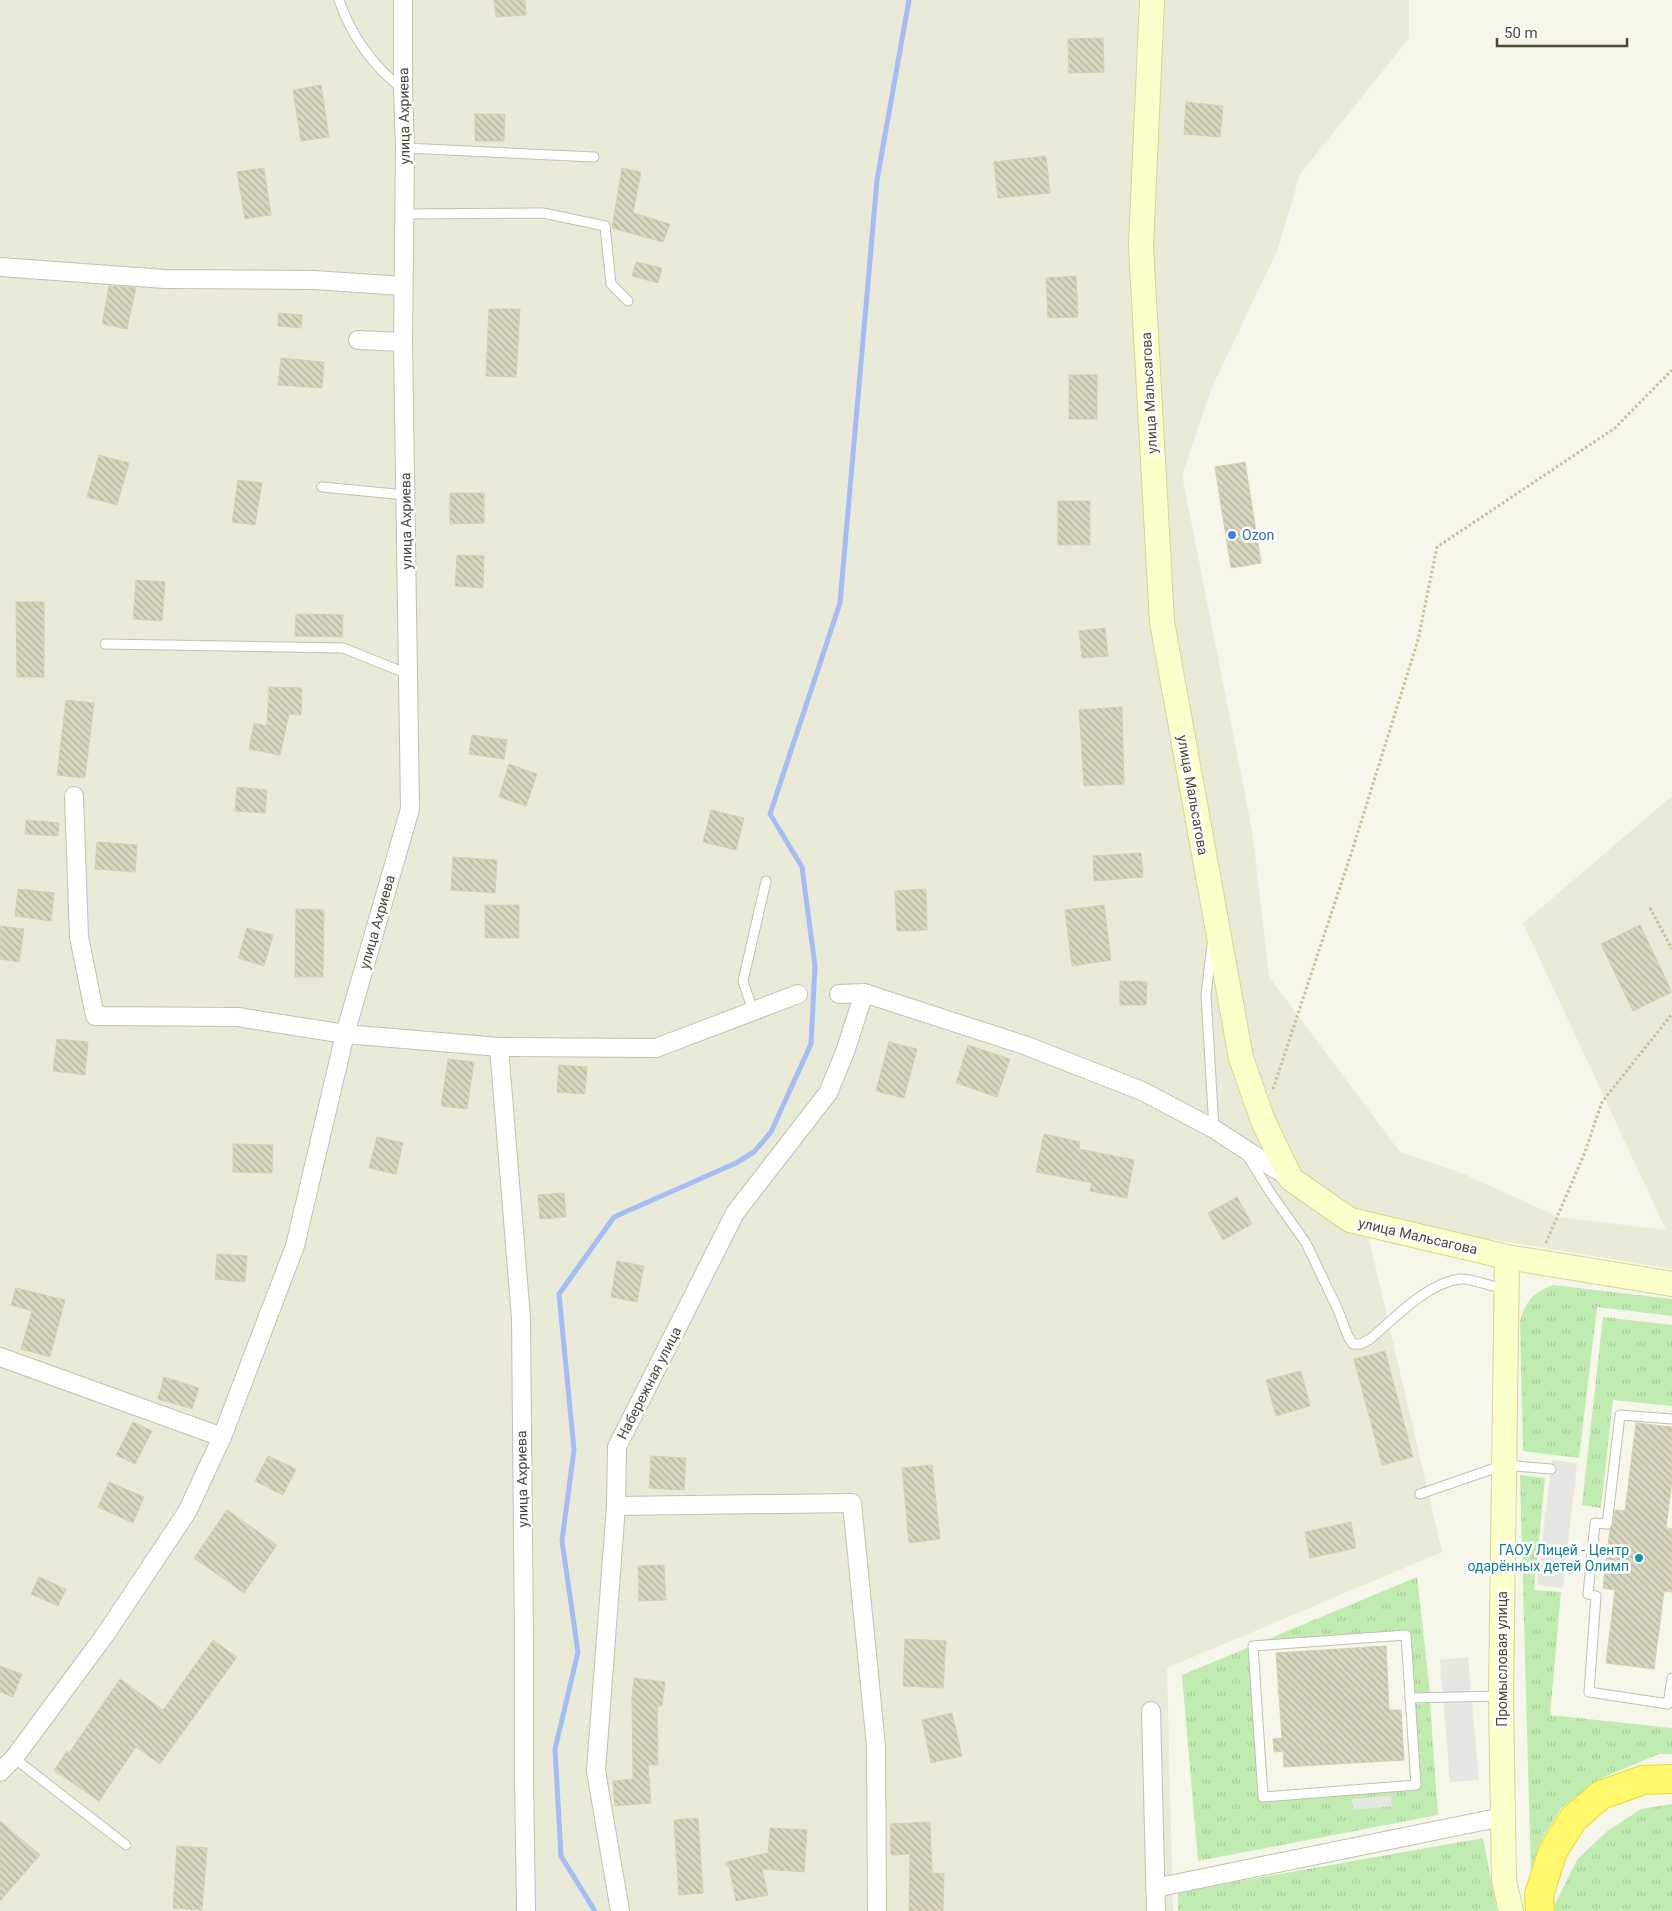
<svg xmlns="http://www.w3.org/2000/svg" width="1672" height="1911" viewBox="0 0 1672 1911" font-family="Roboto,sans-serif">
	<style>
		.residential { fill: #eaead8 }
		.grass { fill: url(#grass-tufts) }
		.parking { fill: #e7e7e2 }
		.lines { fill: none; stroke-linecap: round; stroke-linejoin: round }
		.stream { stroke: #a4bdf5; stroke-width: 5 }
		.building { fill: url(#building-back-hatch); stroke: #d4d0b1 }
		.lane-casing { stroke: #c2c1ac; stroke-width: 11 }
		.street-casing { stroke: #c2c1ac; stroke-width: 20 }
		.secondary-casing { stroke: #d4d596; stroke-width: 26 }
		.highway-casing { stroke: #e8d932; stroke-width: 30 }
		.path { stroke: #c5c29c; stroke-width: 3; stroke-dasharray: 2.5 2.5; stroke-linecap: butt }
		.lane { stroke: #fff; stroke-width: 9 }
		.street { stroke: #fff; stroke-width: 18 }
		.secondary { stroke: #fdffcb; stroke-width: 24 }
		.highway { stroke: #fff86c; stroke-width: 28 }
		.shop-dot { fill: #3f7fe0; stroke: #fff; stroke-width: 2 }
		.culture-dot { fill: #0f9aa8; stroke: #fff; stroke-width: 2 }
		.labels { text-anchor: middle; stroke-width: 5; stroke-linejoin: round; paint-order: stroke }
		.street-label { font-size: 14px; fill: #4b4937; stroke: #fff }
		.shop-label { font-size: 14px; fill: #366cbe; stroke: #fff; text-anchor: start }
		.culture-label { font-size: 14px; fill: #0d838f; stroke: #fff; text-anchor: end }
	</style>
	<defs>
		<pattern id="grass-tufts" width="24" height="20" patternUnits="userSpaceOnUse" patternTransform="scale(1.25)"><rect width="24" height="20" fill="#c1ecb1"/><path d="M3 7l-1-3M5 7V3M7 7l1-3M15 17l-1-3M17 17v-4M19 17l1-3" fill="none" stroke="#a7cc99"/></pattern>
		<pattern id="building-back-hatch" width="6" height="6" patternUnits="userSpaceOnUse" patternTransform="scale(1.25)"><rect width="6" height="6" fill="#d9d6bf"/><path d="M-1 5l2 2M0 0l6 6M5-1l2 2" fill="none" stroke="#b2b09c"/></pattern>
	</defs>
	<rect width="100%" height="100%" fill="#f6f6ea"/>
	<!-- residential -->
	<polygon class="residential" points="0,0 1409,0 1409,38 1300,174 1277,251 1212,387 1182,475 1252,830 1269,977 1400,1152 1464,1174 1558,1217 1666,1230 1523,923 1672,796 1672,1269 1364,1218 1442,1552 1167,1668 1173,1911 0,1911"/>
	<!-- grass -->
	<g class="grass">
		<path d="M1553 1285 1672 1299V1316L1597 1307 1579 1458 1523 1451 1520 1321C1527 1299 1533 1293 1553 1285Z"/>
		<polygon points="1603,1317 1672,1325 1672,1406 1613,1400 1601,1508 1582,1505"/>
		<polygon points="1520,1475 1545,1478 1534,1590 1561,1592 1550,1715 1672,1728 1672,1754 1659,1754 1604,1777 1561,1808 1539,1844 1531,1877"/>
		<polygon points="1417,1577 1430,1693 1410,1693 1406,1635 1253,1646 1263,1796 1416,1785 1411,1704 1430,1703 1438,1815 1198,1861 1182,1675"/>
		<polygon points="1672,1804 1672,1911 1555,1911 1555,1904 1577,1860 1606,1832 1641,1809"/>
		<polygon points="1483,1838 1497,1911 1178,1911 1178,1892"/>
	</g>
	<!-- parking -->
	<g class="parking">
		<polygon points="1552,1460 1577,1463 1563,1588 1537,1585"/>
		<polygon points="1468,1657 1479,1780 1450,1782 1440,1660"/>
		<polygon points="1391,1796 1392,1806 1353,1810 1352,1799"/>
	</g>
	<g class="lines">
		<!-- stream -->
		<polyline class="stream" points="595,1911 561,1856 555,1749 578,1652 562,1541 574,1450 559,1294 614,1217 736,1163 754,1152 771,1132 811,1044 815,966 802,867 770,814 840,603 877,180 909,0"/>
	</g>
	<!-- building -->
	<g class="building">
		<polygon points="494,0 525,0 526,15 496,17"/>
		<polygon points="1103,38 1104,72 1069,73 1068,39"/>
		<polygon points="321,85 329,137 301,141 293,90"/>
		<polygon points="1186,102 1223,106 1220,137 1184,134"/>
		<polygon points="475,114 505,114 504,141 475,141"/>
		<polygon points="1046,156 1050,193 998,198 994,162"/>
		<polygon points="264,168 271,215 245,219 237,172"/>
		<polygon points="622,168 641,172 633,213 670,224 663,242 612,228"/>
		<polygon points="636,262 662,268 658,283 632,276"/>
		<polygon points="1076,276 1078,317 1048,318 1046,278"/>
		<polygon points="109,286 136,288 127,329 102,324"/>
		<polygon points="489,309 520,309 516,377 486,376"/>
		<polygon points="279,313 302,315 301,328 278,326"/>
		<polygon points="281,358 324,362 322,388 278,385"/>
		<rect x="1069" y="375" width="28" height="44"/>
		<polygon points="99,455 129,463 117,505 87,497"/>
		<polygon points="1245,462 1261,563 1231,568 1215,467"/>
		<polygon points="238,480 262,483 255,525 232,522"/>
		<polygon points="450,493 484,493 484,523 450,524"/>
		<rect x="1058" y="501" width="32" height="44"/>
		<polygon points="457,555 484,556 483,588 455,586"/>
		<polygon points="136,580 165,582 162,621 133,619"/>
		<polygon points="16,602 44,602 44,677 17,677"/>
		<polygon points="296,614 343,615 342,637 295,636"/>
		<polygon points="1105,628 1108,656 1082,658 1079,631"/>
		<polygon points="269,687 302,688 301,715 289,714 280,755 249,749 254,723 267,726"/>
		<polygon points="66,700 94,703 85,778 57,775"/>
		<polygon points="1122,707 1124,784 1084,786 1079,710"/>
		<polygon points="472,735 507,740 504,759 469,754"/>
		<polygon points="509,764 537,774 526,806 499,797"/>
		<polygon points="237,787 267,790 265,813 235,811"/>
		<polygon points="711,810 744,818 736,850 703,842"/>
		<polygon points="26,820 59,823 58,836 25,834"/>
		<polygon points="97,842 137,845 135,872 95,869"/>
		<polygon points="1141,853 1143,877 1094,881 1093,856"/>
		<polygon points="453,857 497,860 495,893 451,890"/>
		<polygon points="18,889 54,893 51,921 15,916"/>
		<polygon points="926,889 927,930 897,931 895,891"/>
		<rect x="485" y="905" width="34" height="33"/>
		<polygon points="1104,905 1111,960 1072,966 1065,910"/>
		<polygon points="296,909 324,910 323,977 295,977"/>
		<polygon points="1640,925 1672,992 1633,1011 1601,944"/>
		<polygon points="0,926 24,929 19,962 0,959"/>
		<polygon points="247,928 273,935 264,966 238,958"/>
		<polygon points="1120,981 1147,982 1146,1005 1120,1005"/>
		<polygon points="57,1039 88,1042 85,1075 53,1071"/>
		<polygon points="889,1042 917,1049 904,1098 876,1091"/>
		<polygon points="968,1045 1010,1059 997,1097 956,1083"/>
		<polygon points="448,1059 474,1062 467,1109 441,1106"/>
		<polygon points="559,1065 587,1067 585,1094 557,1092"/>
		<polygon points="1044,1134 1080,1142 1079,1149 1134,1160 1127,1198 1090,1191 1092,1183 1036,1172"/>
		<polygon points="377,1137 403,1143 396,1174 369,1168"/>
		<polygon points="233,1144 273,1145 272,1173 233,1172"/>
		<polygon points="564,1193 566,1217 540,1219 538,1195"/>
		<polygon points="1237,1197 1252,1224 1223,1240 1208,1213"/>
		<polygon points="217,1254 247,1256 245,1282 215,1279"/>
		<polygon points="617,1261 644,1266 637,1302 611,1297"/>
		<polygon points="16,1288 65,1300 50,1357 21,1349 32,1311 11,1305"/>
		<polygon points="1385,1351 1413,1457 1382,1465 1354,1359"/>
		<polygon points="1301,1371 1310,1406 1276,1416 1266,1380"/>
		<polygon points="164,1377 199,1388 192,1409 158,1399"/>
		<polygon points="133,1422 152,1431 135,1464 116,1455"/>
		<polygon points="1636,1423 1672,1427 1672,1481 1666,1528 1672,1529 1672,1592 1664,1591 1654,1669 1606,1663 1615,1590 1603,1588 1610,1529 1613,1525 1615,1510 1625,1511"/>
		<polygon points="268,1456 296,1469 283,1495 255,1481"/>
		<polygon points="651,1456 686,1458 684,1490 649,1488"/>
		<polygon points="932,1465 940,1539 909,1543 902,1468"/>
		<polygon points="109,1482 144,1497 133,1523 98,1507"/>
		<polygon points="227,1510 277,1545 244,1593 194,1558"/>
		<polygon points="1351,1522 1356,1548 1310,1558 1305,1532"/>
		<polygon points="664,1565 666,1600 639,1601 638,1566"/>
		<polygon points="39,1577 66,1589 58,1606 31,1594"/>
		<polygon points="905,1639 946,1641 943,1688 903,1686"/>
		<polygon points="213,1640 237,1657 160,1764 136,1747 99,1801 54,1770 67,1751 69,1753 120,1679 163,1710"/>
		<polygon points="1386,1646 1389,1710 1401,1710 1404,1760 1284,1767 1283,1751 1274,1752 1273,1739 1282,1738 1276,1653"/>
		<polygon points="0,1666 22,1674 13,1697 0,1692"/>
		<polygon points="634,1678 665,1682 662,1706 657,1706 658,1765 648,1765 651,1803 615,1806 613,1781 633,1779 632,1698"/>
		<polygon points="952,1713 962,1756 931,1763 922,1720"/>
		<polygon points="698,1818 703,1893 679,1895 674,1820"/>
		<polygon points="0,1821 40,1855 0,1901"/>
		<polygon points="930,1822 932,1873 944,1874 943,1911 909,1911 910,1854 891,1855 890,1824"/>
		<polygon points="770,1828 807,1830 804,1872 762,1869 768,1895 736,1901 729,1866 726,1866 726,1862 768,1853"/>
		<polygon points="177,1846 207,1848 202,1910 173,1908"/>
	</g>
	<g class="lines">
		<!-- lane casing -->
		<g class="lane-casing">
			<g id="lane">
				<path d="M339 0C351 35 373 67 403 89"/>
				<polyline points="405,148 594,157"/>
				<polyline points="404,214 543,213 605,226 611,284 628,301"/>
				<polyline points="322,487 406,495"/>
				<polyline points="105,644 343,648 408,674"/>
				<polyline points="1212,945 1206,995 1214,1129"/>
				<polyline points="753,1011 743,981 766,881"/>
				<path d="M1247 1155 1270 1192 1306 1243 1338 1310 1348 1336 1353 1344H1361L1370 1339C1395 1318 1427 1283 1460 1279 1469 1278 1496 1287 1506 1290"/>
				<polyline points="1672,1419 1620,1415 1607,1524 1595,1523 1588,1594 1596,1596 1589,1692 1668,1704 1672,1678"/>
				<polyline points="1420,1494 1504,1465 1551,1469"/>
				<polygon points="1406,1635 1416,1785 1263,1797 1253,1646"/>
				<polyline points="1410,1698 1500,1696"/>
				<polyline points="14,1758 126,1845"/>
			</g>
		</g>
		<!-- street casing -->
		<g class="street-casing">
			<g id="street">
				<polyline points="0,267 165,279 314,280 403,286"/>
				<polyline points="358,340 403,342"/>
				<polyline points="74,796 79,937 95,1016 238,1017 345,1034 499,1047 656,1048 798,994"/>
				<polyline points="839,994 864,993 1027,1046 1142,1091 1214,1129 1291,1179"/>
				<polyline points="499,1047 521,1318 524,1644 524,1777 526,1911"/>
				<polyline points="0,1357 222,1437"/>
				<polyline points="616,1506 852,1503 876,1746 877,1911"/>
				<polyline points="1151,1711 1156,1911"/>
				<polyline points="0,1772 14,1758 105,1635 187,1512 222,1437 295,1246 345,1034 410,809 403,342 405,148 403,89 403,0"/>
				<polyline points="1155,1888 1502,1817"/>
				<polyline points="620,1911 596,1771 616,1506 617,1447 735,1213 828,1093 845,1052 864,993"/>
			</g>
		</g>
		<!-- secondary casing -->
		<g class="secondary-casing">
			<g id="secondary">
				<polyline points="1152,0 1141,246 1162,622 1241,1058 1263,1121 1291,1179 1350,1220 1507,1257 1672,1284"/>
				<polyline points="1507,1257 1501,1696 1504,1881 1511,1911"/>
			</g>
		</g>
		<!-- highway casing -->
		<g class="highway-casing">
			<polyline id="highway" points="1540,1911 1539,1895 1553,1851 1573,1819 1601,1795 1643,1780 1672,1779"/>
		</g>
		<!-- path -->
		<g class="path">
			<polyline points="1650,908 1672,949"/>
			<polyline points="1273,1089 1352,851 1418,640 1437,547 1615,428 1672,370"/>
			<polyline points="1546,1243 1585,1152 1602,1102 1672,1014"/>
		</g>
		<!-- lane -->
		<use href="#lane" class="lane"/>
		<!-- street -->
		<use href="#street" class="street"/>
		<!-- secondary -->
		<use href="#secondary" class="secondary"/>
		<!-- highway -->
		<use href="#highway" class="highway"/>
	</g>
	<!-- markers -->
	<circle class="shop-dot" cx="1232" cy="535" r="5"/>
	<circle class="culture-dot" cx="1639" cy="1558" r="5"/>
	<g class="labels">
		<!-- street labels -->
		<g class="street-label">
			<text transform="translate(404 116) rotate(-91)" y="5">улица Ахриева</text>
			<text transform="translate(1149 393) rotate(-93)" y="5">улица Мальсагова</text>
			<text transform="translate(406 521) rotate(-91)" y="5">улица Ахриева</text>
			<text transform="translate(1193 795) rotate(80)" y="5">улица Мальсагова</text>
			<text transform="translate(377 922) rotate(-74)" y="5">улица Ахриева</text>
			<text transform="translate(1418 1236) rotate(13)" y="5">улица Мальсагова</text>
			<text transform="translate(649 1383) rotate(-63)" y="5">Набережная улица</text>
			<text transform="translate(522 1479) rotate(-91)" y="5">улица Ахриева</text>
			<text transform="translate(1502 1659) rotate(-90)" y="5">Промысловая улица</text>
		</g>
		<!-- shop labels -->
		<g class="shop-label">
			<text x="1242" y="540">Ozon</text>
		</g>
		<!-- culture labels -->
		<g class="culture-label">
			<text x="1629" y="1555">ГАОУ Лицей - Центр<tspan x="1629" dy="16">одарённых детей Олимп</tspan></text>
		</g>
	</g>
	<!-- scale -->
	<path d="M1497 38v8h130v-8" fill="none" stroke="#4b4937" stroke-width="2.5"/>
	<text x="1504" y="38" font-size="15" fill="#4b4937" stroke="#ffffff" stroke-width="4" paint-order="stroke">50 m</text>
</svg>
